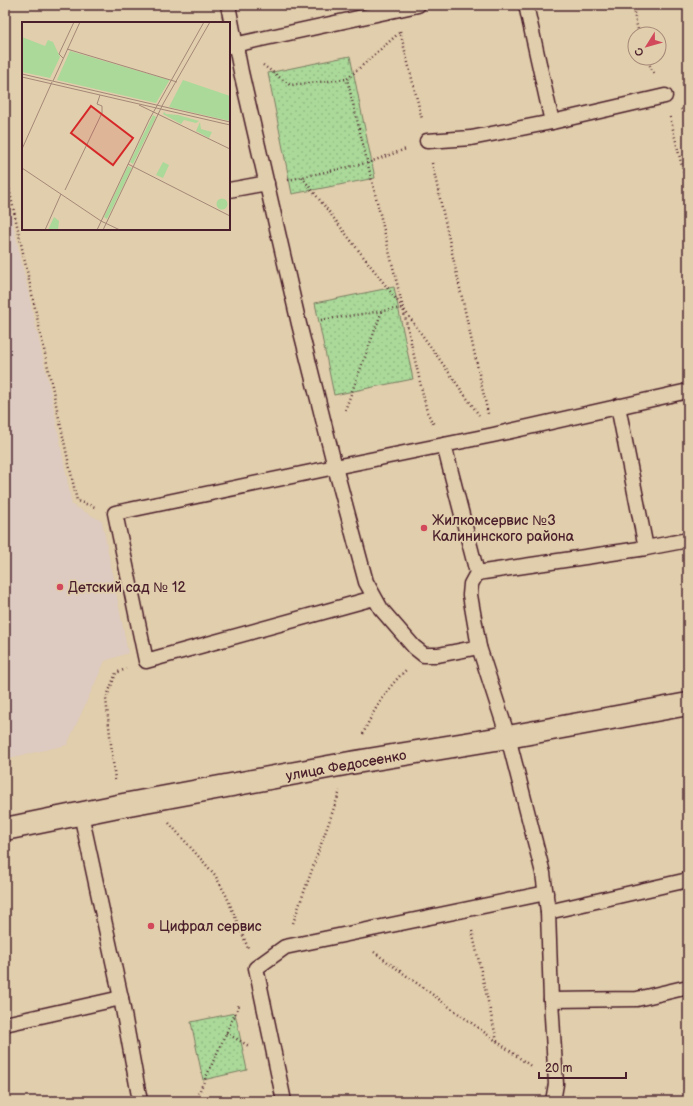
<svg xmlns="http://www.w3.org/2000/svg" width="693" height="1106" viewBox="0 0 693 1106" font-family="'Balsamiq Sans',sans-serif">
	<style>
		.built { fill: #ddcac1 }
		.grass { fill: url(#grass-dots); stroke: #7a7c62 }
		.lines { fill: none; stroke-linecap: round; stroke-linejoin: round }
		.service-casing { stroke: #4a1f2b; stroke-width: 17 }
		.minor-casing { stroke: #4a1f2b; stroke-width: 25 }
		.path { stroke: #4a1f2b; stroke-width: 2.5; stroke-dasharray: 1 3; stroke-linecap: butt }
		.service { stroke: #e1ceac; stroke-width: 14 }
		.minor { stroke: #e1ceac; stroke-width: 22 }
		.poi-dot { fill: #d1495b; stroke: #e1ceac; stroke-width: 1.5 }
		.labels { text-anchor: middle; stroke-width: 3.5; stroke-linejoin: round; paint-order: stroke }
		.poi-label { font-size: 14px; fill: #4a1f2b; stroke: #e1ceac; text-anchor: start }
		.street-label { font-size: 14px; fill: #4a1f2b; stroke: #e1ceac }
		.inset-road { fill: none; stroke: #a58878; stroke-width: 1 }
		.view { fill: #d62828; fill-opacity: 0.15; stroke: #d62828; stroke-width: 2 }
		.inset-edge { fill: none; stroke: #4a1f2b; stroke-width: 2 }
	</style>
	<defs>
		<pattern id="grass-dots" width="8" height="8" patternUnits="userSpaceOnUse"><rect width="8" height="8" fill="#aad999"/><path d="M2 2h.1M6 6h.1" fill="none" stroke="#94ba84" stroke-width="1.8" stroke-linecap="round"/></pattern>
	</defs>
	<rect width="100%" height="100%" fill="#e1ceac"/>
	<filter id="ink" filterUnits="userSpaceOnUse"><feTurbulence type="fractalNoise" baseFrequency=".025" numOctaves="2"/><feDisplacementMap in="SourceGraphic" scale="8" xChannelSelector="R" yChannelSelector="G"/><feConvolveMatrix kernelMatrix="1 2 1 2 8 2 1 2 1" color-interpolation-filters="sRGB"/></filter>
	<g filter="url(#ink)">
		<!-- built -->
		<polygon class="built" points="5,187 51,394 72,505 102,521 128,653 105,661 67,745 5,759"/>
		<!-- grass -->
		<g class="grass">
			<polygon points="350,56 375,178 292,194 268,73"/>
			<polygon points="394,287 413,379 334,395 315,303"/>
			<polygon points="235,1013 247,1070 203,1080 191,1022"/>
		</g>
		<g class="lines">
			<!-- service casing -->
			<g class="service-casing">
				<g id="service">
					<polyline points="228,5 241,72 299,324 335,467 493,435 688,391"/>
					<polyline points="229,46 418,5"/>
					<polyline points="552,122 665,96"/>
					<polyline points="427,141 471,138 552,122 526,5"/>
					<polyline points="229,190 267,183"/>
					<polyline points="618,406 646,548"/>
					<polyline points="444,445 477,573 471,584 470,595 479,647 508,737 543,873 548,912 551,1000 556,1084 553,1101"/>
					<polyline points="477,573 646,548 688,540"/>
					<polyline points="374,598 146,661 115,513 335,467 366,582 381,609 414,647 424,655 438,655 479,647"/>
					<polyline points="81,814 121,998 140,1101"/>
					<polyline points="548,912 688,880"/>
					<polyline points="551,1000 637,999 688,987"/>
					<polyline points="5,1024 121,998"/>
					<polyline points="284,1101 256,968 285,947 546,893"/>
				</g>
			</g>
			<!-- minor casing -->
			<g class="minor-casing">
				<polyline id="minor" points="5,829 118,806 350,763 508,737 688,704"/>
			</g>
			<!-- path -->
			<g class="path">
				<polyline points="632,5 639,34"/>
				<polyline points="400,31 422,119"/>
				<polyline points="399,33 347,79 403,308 427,412 434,425"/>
				<polyline points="646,58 655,75"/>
				<polyline points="263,65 290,85 347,79"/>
				<polyline points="682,84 688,79"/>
				<polyline points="681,109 688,116"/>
				<polyline points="670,117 688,191"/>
				<polyline points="432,163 488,414"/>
				<polyline points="5,170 77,501 95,507"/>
				<polyline points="302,177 403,308 479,415"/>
				<polyline points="288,180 367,163 406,149"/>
				<polyline points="321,320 403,308"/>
				<polyline points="345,410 382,311"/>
				<path d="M363 734C373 711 388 686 407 669"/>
				<polyline points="115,780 106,699 116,673 126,669"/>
				<polyline points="169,823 215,875 226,895 248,948"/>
				<polyline points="293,923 340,791"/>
				<polyline points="472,931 497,1041"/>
				<polyline points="374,952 532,1067"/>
				<polyline points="226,1033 249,1046"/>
				<polyline points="577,1095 589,1101"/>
				<polyline points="195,1101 240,1003"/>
			</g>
			<!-- service -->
			<use href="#service" class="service"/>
			<!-- minor -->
			<use href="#minor" class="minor"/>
		</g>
	</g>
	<!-- markers -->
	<g class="poi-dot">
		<circle cx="424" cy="528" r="4"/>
		<circle cx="60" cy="587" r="4"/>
		<circle cx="151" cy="926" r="4"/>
	</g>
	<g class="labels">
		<!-- poi labels -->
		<g class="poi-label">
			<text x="432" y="525">Жилкомсервис №3<tspan x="432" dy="16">Калининского района</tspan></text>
			<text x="68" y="592">Детский сад № 12</text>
			<text x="159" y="931">Цифрал сервис</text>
		</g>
		<!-- street labels -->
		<g class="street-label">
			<text transform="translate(346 765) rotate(-10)" y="5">улица Федосеенко</text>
		</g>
	</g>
	<!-- overview -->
	<g transform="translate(22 22)">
		<rect width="208" height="208" fill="#e1ceac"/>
		<path d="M0 15 23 24 26 18 31 20 38 35 28 56 0 50ZM48 29 147 58V59L134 81 35 58ZM161 58 208 74V99L147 85ZM142 90 144 92 156 93 177 99 174 101 162 98 159 102 141 92ZM131 93 134 95 111 142 108 140ZM178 100 179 107 190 110 187 116 174 109ZM106 144 110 146 85 197 82 195ZM194.5 182a5.5 5.5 0 1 1 11 0a5.5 5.5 0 1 1-11 0Z" fill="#aad999"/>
		<path d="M141 140 147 143 141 156 134 153ZM32 195 37 199 36 208H26Z" fill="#aad999"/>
		<path class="inset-road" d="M45 27 155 60M41 36 37 32 52 0M0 52 208 100M0 55 208 103M31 59 58 0M117 83 208 127M0 127 30 60M106 142 208 194M0 146 79 199 98 208M43 168 80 91V84L75 82 78 73M23 208 39 172M75 208 127 98 182 0M81 208 141 82 188 0"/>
		<path class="view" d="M69 84 111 116 91 143 49 111Z"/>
		<rect width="208" height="208" class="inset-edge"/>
	</g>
	<!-- margin -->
	<rect width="693" height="1106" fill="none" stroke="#e1ceac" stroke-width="20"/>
	<rect x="10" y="10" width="673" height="1086" fill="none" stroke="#4a1f2b" stroke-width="1.5" filter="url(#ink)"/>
	<!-- north arrow -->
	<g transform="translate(647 46) rotate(233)"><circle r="19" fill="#e1ceac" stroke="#a58878"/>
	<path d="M0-3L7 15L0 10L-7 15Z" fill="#d1495b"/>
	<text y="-6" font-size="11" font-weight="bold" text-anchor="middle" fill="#4a1f2b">С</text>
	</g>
	<!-- scale -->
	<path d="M539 1072v6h87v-6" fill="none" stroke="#4a1f2b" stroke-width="2"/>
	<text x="545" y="1072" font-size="12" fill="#4a1f2b" stroke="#e1ceac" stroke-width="3" paint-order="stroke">20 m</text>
</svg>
